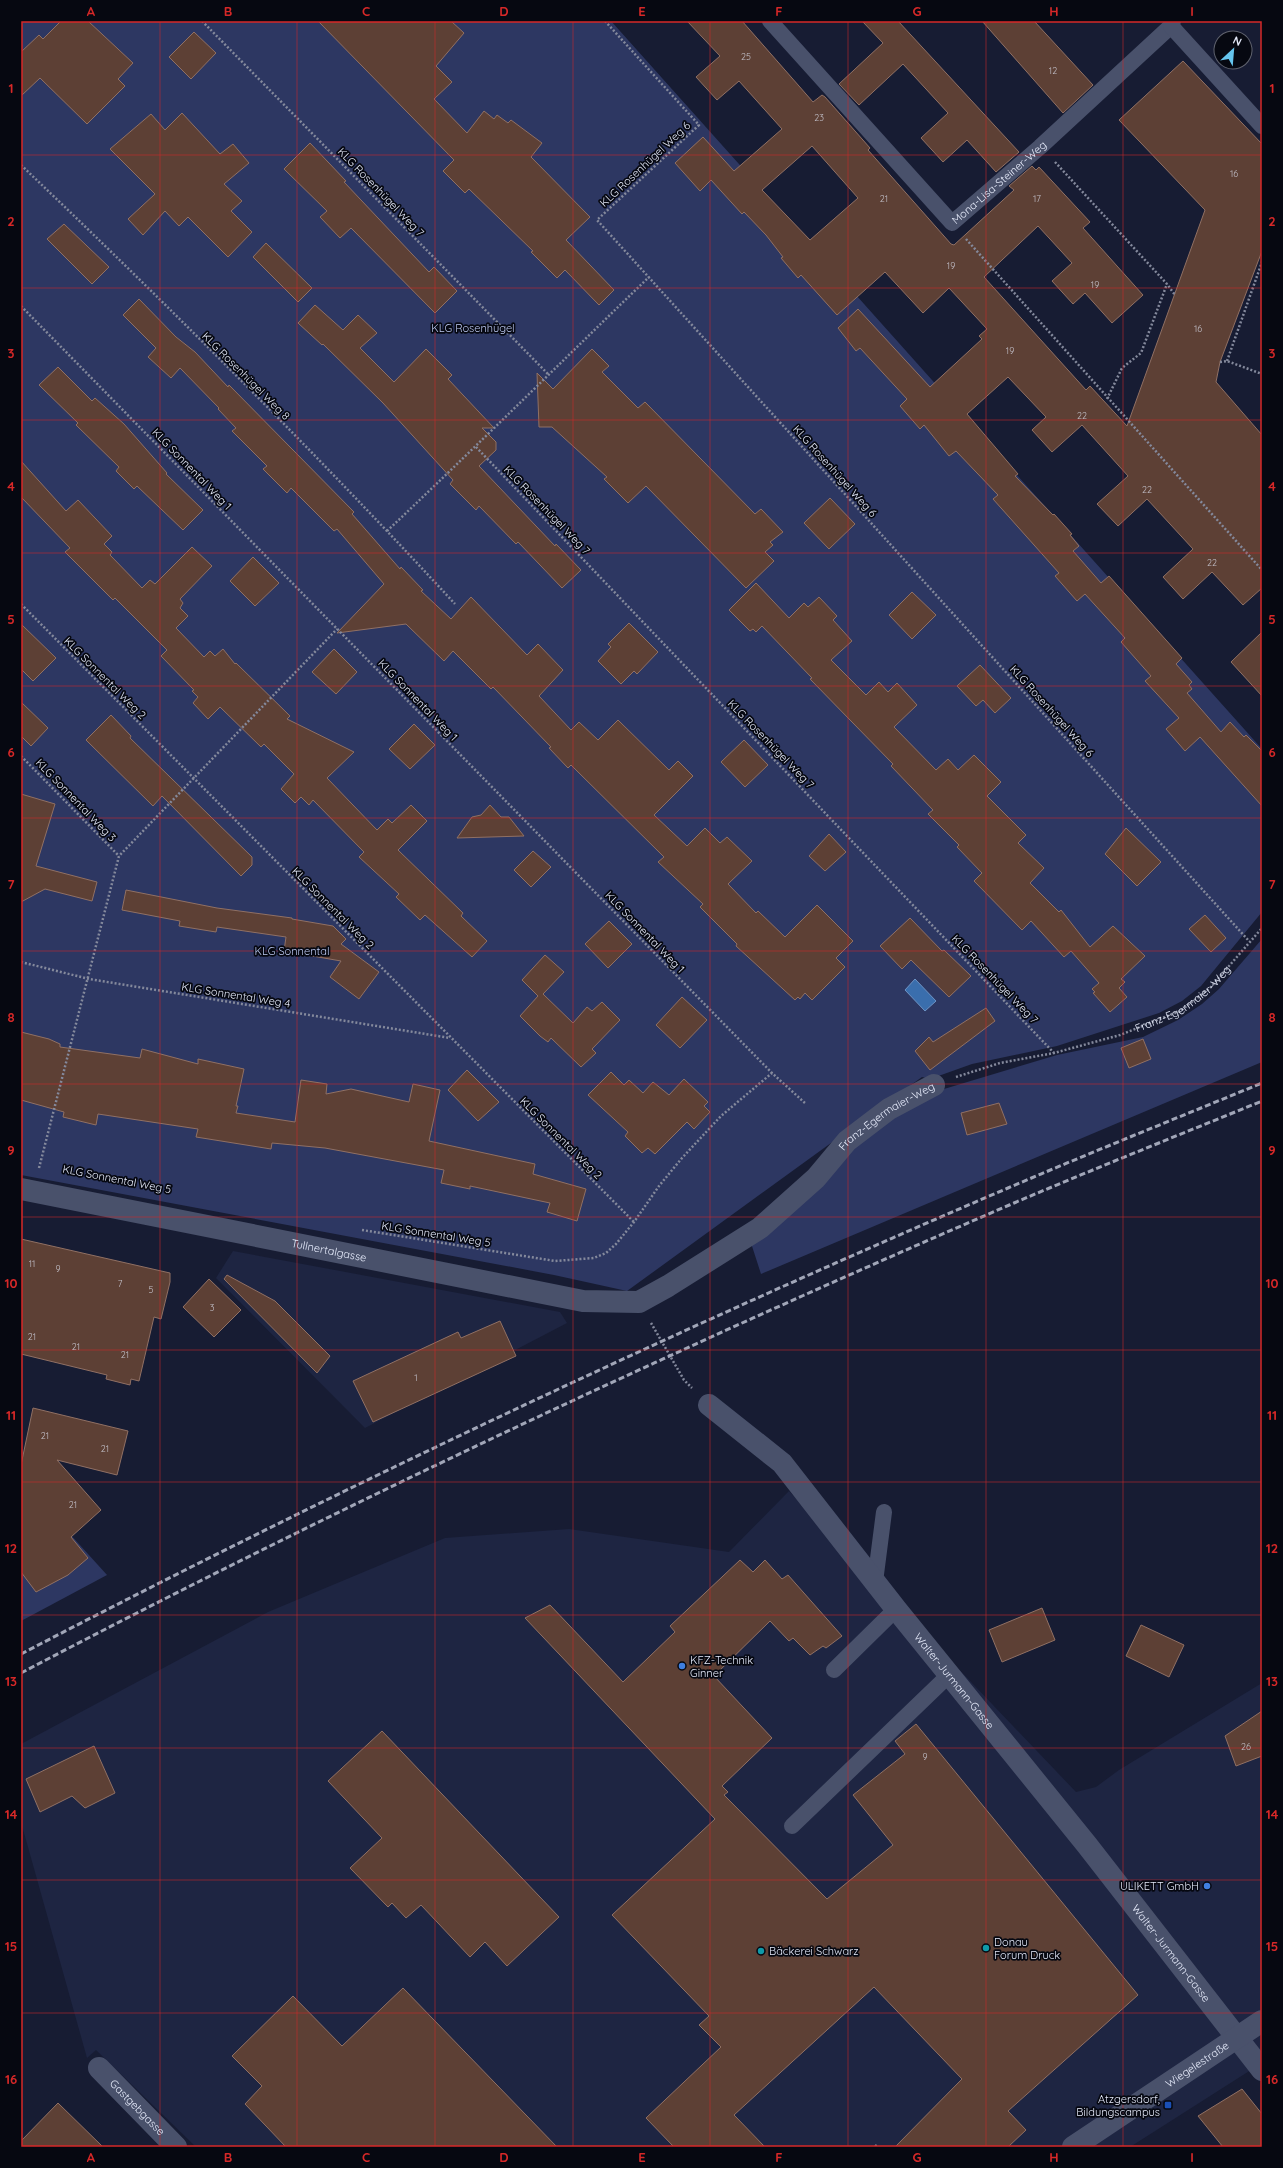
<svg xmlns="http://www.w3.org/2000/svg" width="1283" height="2168" viewBox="0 0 1283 2168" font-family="Quicksand,sans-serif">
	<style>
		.built { fill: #1e2542 }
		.green { fill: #2d3762 }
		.water { fill: #3a6ead; stroke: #6d93c4 }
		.building { fill: #5d4035; stroke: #907064; fill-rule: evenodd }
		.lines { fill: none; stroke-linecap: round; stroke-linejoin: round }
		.path { stroke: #84899c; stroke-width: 2.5; stroke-dasharray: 2 2; stroke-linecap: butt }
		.service { stroke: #49516b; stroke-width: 16 }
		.minor { stroke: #49516b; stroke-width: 22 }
		.rail { stroke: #a1a6b8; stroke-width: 3; stroke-dasharray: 6 3; stroke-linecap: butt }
		.grid { fill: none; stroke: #d62828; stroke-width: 1; stroke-opacity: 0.55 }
		.shop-dot { fill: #3f7fe0; stroke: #060811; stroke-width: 1.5 }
		.culture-dot { fill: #0f9aa8; stroke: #060811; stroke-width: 1.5 }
		.transit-dot { fill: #1a4fb4; stroke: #060811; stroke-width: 1.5 }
		.labels { text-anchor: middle; stroke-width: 3.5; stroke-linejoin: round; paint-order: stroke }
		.number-label { font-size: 9px; fill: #c2bfc8 }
		.street-label { font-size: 11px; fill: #e4e9f9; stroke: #060811 }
		.park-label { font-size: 11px; fill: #bcc8f0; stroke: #060811 }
		.poi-label { font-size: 11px; fill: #e4e9f9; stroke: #060811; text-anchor: start }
		.neatline { fill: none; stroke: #d62828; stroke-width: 1.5 }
		.grid-label { font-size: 13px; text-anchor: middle; font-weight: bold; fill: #d62828 }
	</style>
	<rect width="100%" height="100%" fill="#171c33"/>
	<!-- built -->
	<g class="built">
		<polygon points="233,1251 560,1312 567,1323 365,1428 216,1278"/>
		<polygon points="789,1491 1076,1792 1096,1787 1119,1770 1262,1683 1262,2078 1254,2068 1130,2147 196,2147 96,2050 87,2058 21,1822 21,1744 268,1612 445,1538 569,1529 729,1552"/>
	</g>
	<!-- green -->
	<g class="green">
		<polygon points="21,21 611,21 1262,749 1262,912 1201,986 1182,1001 1159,1013 1057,1046 972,1064 930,1079 922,1077 627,1291 554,1275 21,1175"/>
		<polygon points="1262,939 1262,1062 761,1274 751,1243 858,1142 924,1095 1057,1055 1143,1037 1178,1020 1202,1004 1219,989"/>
		<polygon points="21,1480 107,1575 21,1621"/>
	</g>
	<!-- water -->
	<polygon class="water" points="915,979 936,1001 925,1011 905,990"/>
	<!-- building -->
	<g class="building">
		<polygon points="61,21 88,21 133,63 118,79 125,86 87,124 40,78 21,96 21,52 39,35 43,39"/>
		<polygon points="318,21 451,21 464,33 436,66 452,82 434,99 467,133 484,111 494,119 497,115 508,123 511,120 542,143 531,157 590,217 566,240 614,290 599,305 565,270 557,278 531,252 533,251 469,189 465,193 443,171 454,160"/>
		<path d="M687 21H742L813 102 822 95 825 97 870 148 868 150 951 244 954 245 1014 190 1009 186 1032 166 1036 170 1039 167 1090 222 1083 228 1143 295 1112 323 1085 293 1073 304 1052 281 1072 263 1038 226 984 277 1086 390 1090 386 1127 426 1205 210 1119 120 1183 61 1262 144V251L1220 362 1216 382 1262 435V588L1243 605 1212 572 1183 599 1163 577 1193 549 1147 499 1118 526 1097 504 1128 476 1082 425 1052 452 1032 430 1046 417 1008 377 967 414 1018 474 1015 476 1053 515 1054 514 1072 534 1070 535 1079 546 1073 551 1101 583 1109 576 1182 658 1176 664 1192 682 1189 685 1192 689 1187 693 1221 732 1230 722 1244 737 1246 735 1262 751V806L1200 737 1185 751 1166 729 1179 718 1145 681 1151 676 1121 642 1125 638 1085 594 1077 601 1055 576 1059 573 993 499 998 495 956 451 949 456 924 425 920 429 900 406 907 399 860 348 856 351 838 328 858 309 930 387 982 339 979 336 987 329 949 288 923 313 885 272 837 315 801 275 798 278 781 258 783 257 766 235 744 212 742 214 711 180 700 191 675 163 703 137 734 171 782 129 739 81 717 100 696 77 720 56ZM812 146 858 198 810 240 762 190Z"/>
		<polygon points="862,21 898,21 1019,152 996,172 967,140 943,162 921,138 948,113 903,64 859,105 839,84 883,43"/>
		<polygon points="982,21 1034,21 1093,85 1063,113"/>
		<polygon points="194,32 216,53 191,79 169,57"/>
		<polygon points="182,113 220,154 233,144 249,163 224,184 242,201 231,211 252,232 228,257 188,217 179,226 165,211 143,235 128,219 155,194 110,149 151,114 165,130"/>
		<polygon points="310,143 346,181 344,182 429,272 434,267 457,291 435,313 351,228 340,238 320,217 327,211 284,169"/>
		<polygon points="64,224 109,267 92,284 47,239"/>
		<polygon points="266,243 312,288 298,302 253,257"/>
		<polygon points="139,299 176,337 195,352 228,387 229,385 354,512 352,514 400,569 401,567 423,590 421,591 451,619 471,597 527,655 538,644 563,670 539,696 571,730 579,722 598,740 618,720 669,770 678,761 693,776 654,815 687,846 705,828 720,843 727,837 752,861 728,884 756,913 758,911 785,937 817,905 853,941 836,958 845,967 812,1000 805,993 800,999 798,997 795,1000 736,946 737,944 700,907 703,904 658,862 664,857 571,765 568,768 549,748 551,747 493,687 491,689 453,651 444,661 406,624 337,633 384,584 337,529 334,531 291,488 287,493 263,469 267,466 232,431 236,428 218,409 219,408 180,368 171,378 148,357 156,348 123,315"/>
		<polygon points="315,305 343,330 358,315 377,333 360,348 394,382 426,349 452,375 448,379 494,428 482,428 496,442 496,450 479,466 555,546 556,544 581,570 562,588 518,542 516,544 479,506 476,510 450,484 453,480 383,403 323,344 322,345 298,323"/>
		<polygon points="592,349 609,366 602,372 638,408 645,402 755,514 761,509 783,532 770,542 773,545 765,552 774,561 746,588 646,486 628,503 604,479 607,477 552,427 539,427 537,373 553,389"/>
		<polygon points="58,367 92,401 95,398 124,424 167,473 166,474 203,510 183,530 137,486 134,489 116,471 119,467 76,425 78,423 39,385"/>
		<polygon points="21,461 66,511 78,500 112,536 104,544 112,552 110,555 142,588 150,580 155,584 192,547 212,566 180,599 183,603 180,608 188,616 176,628 204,657 210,651 215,656 223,649 235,664 236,663 290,716 287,719 354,752 327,778 377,830 388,819 392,823 411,805 427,821 398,850 463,913 461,916 487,941 472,957 425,915 420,920 396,897 399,894 359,857 364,852 313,800 309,805 301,797 295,803 281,789 294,774 264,744 261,747 220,707 208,719 193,703 198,697 192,691 194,690 161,656 167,650 115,598 113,600 65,552 70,548 21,497"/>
		<polygon points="830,498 855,524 829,549 804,523"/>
		<polygon points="253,557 279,583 255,606 230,581"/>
		<polygon points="756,583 789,618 804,603 808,607 819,597 837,616 833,620 852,641 831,660 866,695 879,682 888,692 897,683 917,705 894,727 936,770 948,759 958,770 974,755 1001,782 987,796 1026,835 1018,843 1044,868 1030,883 1059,912 1061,910 1090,947 1113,926 1145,956 1121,979 1125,982 1119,988 1127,997 1110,1012 1093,993 1095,992 1092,989 1099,983 1071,951 1064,957 1031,921 1022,930 974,881 982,873 957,847 959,845 928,814 933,810 891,766 893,764 810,679 812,678 762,626 756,632 753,629 750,631 729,610"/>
		<polygon points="912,592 936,615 912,639 889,615"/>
		<polygon points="629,623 658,652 637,674 634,671 621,684 598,661 611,647 608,644"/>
		<polygon points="21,624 56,658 33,681 21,669"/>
		<polygon points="1262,632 1262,696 1231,662"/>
		<polygon points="334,649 357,672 336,694 312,672"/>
		<polygon points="980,665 1011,698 995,713 983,700 976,706 957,686"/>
		<polygon points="21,702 48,728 31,746 21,736"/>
		<polygon points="111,715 131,736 130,738 252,857 252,865 241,876 162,796 153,806 86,740"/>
		<polygon points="414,724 435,745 410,769 389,749"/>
		<polygon points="744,740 768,765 745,787 721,762"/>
		<polygon points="21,794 55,804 36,866 97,882 92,901 45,889 21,902"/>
		<polygon points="490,805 501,817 509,817 524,836 457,838 472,817 481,815"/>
		<polygon points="1126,828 1161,862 1137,886 1105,854"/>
		<polygon points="829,834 846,852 825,871 809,856"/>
		<polygon points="533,851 551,867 531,887 514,870"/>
		<polygon points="126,890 217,908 292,918 292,919 333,926 346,939 341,944 379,972 359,999 330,977 341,961 284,951 286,937 217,927 216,932 179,926 180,921 122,910"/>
		<polygon points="1205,915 1226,938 1211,952 1189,929"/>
		<polygon points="910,918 942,951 944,950 971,976 949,997 911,960 902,969 880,946"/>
		<polygon points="609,921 632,944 608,968 585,944"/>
		<polygon points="545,955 564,972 543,994 573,1023 587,1007 592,1011 602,1002 620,1020 592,1049 596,1053 581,1067 551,1038 548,1042 540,1036 520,1016 538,996 522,980"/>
		<polygon points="682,997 707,1020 680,1048 656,1025"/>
		<polygon points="986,1008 995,1021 930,1070 915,1051 929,1037 933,1042"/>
		<polygon points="21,1032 49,1039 60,1044 60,1047 140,1058 142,1049 198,1064 198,1059 244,1069 236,1106 238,1106 236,1113 295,1122 301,1080 327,1084 326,1094 351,1089 409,1102 413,1084 440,1090 429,1141 535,1164 533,1174 586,1189 577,1221 547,1212 550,1203 470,1186 470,1189 441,1183 444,1170 325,1148 272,1143 271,1149 196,1137 198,1129 98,1114 96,1125 63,1117 64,1112 21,1100"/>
		<polygon points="1143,1039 1151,1059 1129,1068 1121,1048"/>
		<polygon points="467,1070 499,1102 478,1121 448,1090"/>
		<polygon points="611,1072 624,1085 629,1080 643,1093 653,1082 669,1095 684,1079 708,1102 704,1106 710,1112 694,1129 687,1122 655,1154 648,1148 642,1153 625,1136 628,1132 588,1095"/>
		<polygon points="999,1103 1007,1124 967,1135 961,1113"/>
		<polygon points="21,1239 170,1273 170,1282 161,1319 154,1317 139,1381 131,1379 130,1385 106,1379 107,1375 21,1354"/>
		<polygon points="227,1275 275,1301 330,1356 317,1373 224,1279"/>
		<polygon points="209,1279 241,1310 214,1337 183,1307"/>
		<polygon points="500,1321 516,1356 373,1422 353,1381 458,1332 461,1338"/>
		<polygon points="33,1408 128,1431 117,1475 57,1460 101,1510 71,1537 88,1558 68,1575 36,1592 21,1572 21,1465"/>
		<polygon points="740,1560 753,1572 765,1560 782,1579 788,1575 842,1636 826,1648 823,1646 810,1655 793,1638 789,1641 770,1621 714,1676 772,1738 722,1786 728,1792 724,1795 827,1899 893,1845 853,1795 905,1754 895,1741 916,1724 1138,1995 1008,2111 1026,2130 1008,2147 895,2147 962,2079 874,1987 734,2115 765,2147 674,2147 646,2118 721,2047 699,2025 709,2016 612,1915 715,1819 525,1618 550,1605 623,1682 675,1632 670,1626"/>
		<polygon points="1042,1608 1055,1640 1002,1662 989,1630"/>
		<polygon points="1141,1625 1184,1645 1169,1677 1126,1656"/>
		<polygon points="1262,1711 1262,1756 1236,1766 1225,1736"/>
		<polygon points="382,1731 559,1917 507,1966 485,1942 470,1957 421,1905 406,1918 392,1903 388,1907 350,1868 382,1838 328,1781"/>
		<polygon points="94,1746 115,1793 85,1808 72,1796 40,1812 26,1779"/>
		<polygon points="403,1988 557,2147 286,2147 245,2104 262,2086 232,2056 293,1996 342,2046"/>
		<polygon points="1242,2089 1262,2114 1262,2147 1223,2147 1198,2116"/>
		<polygon points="58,2103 103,2147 21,2147 21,2141"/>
	</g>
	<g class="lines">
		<!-- path -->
		<g class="path">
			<polyline points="202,21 548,374"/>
			<polyline points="605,21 699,125 597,220 1249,941"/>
			<polyline points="1055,162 1167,284 1175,295"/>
			<path d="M21 165C170 307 316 453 455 604"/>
			<polyline points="966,239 1262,570"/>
			<polyline points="21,306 772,1073 806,1104"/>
			<polyline points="1227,361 1262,262"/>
			<polyline points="1220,362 1227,361 1262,374"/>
			<polyline points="1107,399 1122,368 1141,353 1167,284"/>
			<polyline points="476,447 1054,1053"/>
			<path d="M387 531C476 447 562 361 649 277"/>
			<polyline points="21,604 634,1222"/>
			<polyline points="21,756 119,856"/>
			<polyline points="21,962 89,979 450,1038"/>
			<path id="s1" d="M956 1077 1000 1063 1054 1053 1120 1035 1180 1011 1210 988 1262 928"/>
			<polyline points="39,1168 119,856 337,629"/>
			<polyline points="362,1230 555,1261 594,1258 606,1253 616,1244 634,1222 659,1186 682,1158 721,1116 772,1073"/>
			<polyline points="651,1323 684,1380 692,1388"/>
			<polyline points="875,2145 877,2147"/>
		</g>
		<!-- service -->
		<g class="service">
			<path id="s2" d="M770 21 952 223 1040 147 1171 26 1173 21"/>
			<polyline points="1171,26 1262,126"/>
			<polyline points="875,1582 884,1512"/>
			<polyline points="834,1670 896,1609"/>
			<polyline points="792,1826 949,1675"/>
		</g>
		<!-- minor -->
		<g class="minor">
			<path id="s3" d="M21 1189 583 1301 639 1302 668 1286 760 1228 816 1178 847 1141 889 1109 934 1085"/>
			<path id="s4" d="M709 1405 782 1463 896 1609 1087 1845 1262 2070"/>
			<path id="s5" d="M99 2068 176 2147"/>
			<path id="s6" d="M1073 2147 1262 2021"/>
		</g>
		<!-- rail -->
		<g class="rail">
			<path d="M21 1654C344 1486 674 1331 1008 1188 1092 1152 1177 1118 1262 1083"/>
			<path d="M21 1673C345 1503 678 1348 1014 1203 1096 1168 1179 1135 1262 1101"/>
		</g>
	</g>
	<!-- grid -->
	<path class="grid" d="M160 21V2147M297 21V2147M435 21V2147M573 21V2147M710 21V2147M848 21V2147M986 21V2147M1123 21V2147M21 155H1262M21 288H1262M21 420H1262M21 553H1262M21 686H1262M21 818H1262M21 951H1262M21 1084H1262M21 1217H1262M21 1350H1262M21 1482H1262M21 1615H1262M21 1748H1262M21 1880H1262M21 2013H1262"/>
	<!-- markers -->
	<g class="shop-dot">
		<circle cx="682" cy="1666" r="4"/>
		<circle cx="1207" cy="1886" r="4"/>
	</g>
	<g class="culture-dot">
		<circle cx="986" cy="1948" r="4"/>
		<circle cx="761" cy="1951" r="4"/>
	</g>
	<rect class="transit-dot" x="1164" y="2101" width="8" height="8" rx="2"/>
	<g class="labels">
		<!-- number labels -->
		<g class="number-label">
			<text x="746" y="60">25</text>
			<text x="1053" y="74">12</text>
			<text x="819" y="121">23</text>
			<text x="1234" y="177">16</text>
			<text x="884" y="202">21</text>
			<text x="1037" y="202">17</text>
			<text x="951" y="269">19</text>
			<text x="1095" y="288">19</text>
			<text x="1198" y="332">16</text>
			<text x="1010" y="354">19</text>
			<text x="1082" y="419">22</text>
			<text x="1147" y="493">22</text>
			<text x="1212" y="566">22</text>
			<text x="32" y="1267">11</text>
			<text x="58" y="1272">9</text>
			<text x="120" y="1287">7</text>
			<text x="151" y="1293">5</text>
			<text x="212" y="1311">3</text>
			<text x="32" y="1340">21</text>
			<text x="76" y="1350">21</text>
			<text x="125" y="1358">21</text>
			<text x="416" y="1381">1</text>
			<text x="45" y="1439">21</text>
			<text x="105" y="1452">21</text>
			<text x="73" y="1508">21</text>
			<text x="1246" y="1750">26</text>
			<text x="925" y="1760">9</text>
		</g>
		<!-- street labels -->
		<g class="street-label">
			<text transform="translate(645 164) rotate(-43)" y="4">KLG Rosenhügel Weg 6</text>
			<text dy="4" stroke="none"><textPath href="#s2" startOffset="334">Mona-Lisa-Steiner-Weg</textPath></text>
			<text transform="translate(381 192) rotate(46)" y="4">KLG Rosenhügel Weg 7</text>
			<text transform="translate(246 376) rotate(45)" y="4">KLG Rosenhügel Weg 8</text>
			<text transform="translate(192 469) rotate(46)" y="4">KLG Sonnental Weg 1</text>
			<text transform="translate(835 471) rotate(48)" y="4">KLG Rosenhügel Weg 6</text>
			<text transform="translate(547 510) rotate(46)" y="4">KLG Rosenhügel Weg 7</text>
			<text transform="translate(105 678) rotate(45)" y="4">KLG Sonnental Weg 2</text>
			<text transform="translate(418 700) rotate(46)" y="4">KLG Sonnental Weg 1</text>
			<text transform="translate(1052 711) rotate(48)" y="4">KLG Rosenhügel Weg 6</text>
			<text transform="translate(771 744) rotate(46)" y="4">KLG Rosenhügel Weg 7</text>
			<text transform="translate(76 800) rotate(46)" y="4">KLG Sonnental Weg 3</text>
			<text transform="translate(333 908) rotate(45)" y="4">KLG Sonnental Weg 2</text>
			<text transform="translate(645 932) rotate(46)" y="4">KLG Sonnental Weg 1</text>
			<text transform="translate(995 979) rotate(46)" y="4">KLG Rosenhügel Weg 7</text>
			<text transform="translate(236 995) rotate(9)" y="4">KLG Sonnental Weg 4</text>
			<text dy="4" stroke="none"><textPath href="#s1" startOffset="243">Franz-Egermaier-Weg</textPath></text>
			<text dy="4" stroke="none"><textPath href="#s3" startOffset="941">Franz-Egermaier-Weg</textPath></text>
			<text transform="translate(561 1138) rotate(45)" y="4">KLG Sonnental Weg 2</text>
			<text transform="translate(117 1179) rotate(11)" y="4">KLG Sonnental Weg 5</text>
			<text transform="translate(436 1234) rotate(9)" y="4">KLG Sonnental Weg 5</text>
			<text dy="4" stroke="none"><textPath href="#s3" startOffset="314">Tullnertalgasse</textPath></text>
			<text dy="4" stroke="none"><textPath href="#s4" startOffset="371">Walter-Jurmann-Gasse</textPath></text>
			<text dy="4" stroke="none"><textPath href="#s4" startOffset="719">Walter-Jurmann-Gasse</textPath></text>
			<text dy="4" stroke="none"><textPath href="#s6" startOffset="149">Wiegelestraße</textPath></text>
			<text dy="4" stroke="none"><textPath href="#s5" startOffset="55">Gastgebgasse</textPath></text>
		</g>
		<!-- park labels -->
		<g class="park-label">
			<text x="473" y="332">KLG Rosenhügel</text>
			<text x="292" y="955">KLG Sonnental</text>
		</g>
		<!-- poi labels -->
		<g class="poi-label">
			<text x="690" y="1664">KFZ-Technik<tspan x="690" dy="13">Ginner</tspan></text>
			<text x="1199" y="1890" text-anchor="end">ULIKETT GmbH</text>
			<text x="994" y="1946">Donau<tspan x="994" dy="13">Forum Druck</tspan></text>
			<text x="769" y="1955">Bäckerei Schwarz</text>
			<text x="1160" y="2103" text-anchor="end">Atzgersdorf,<tspan x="1160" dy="13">Bildungscampus</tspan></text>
		</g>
	</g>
	<!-- border -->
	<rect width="1283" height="2168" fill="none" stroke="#060811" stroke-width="44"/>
	<!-- north arrow -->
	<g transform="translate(1233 50) rotate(26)"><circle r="19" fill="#060811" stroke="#5f626e"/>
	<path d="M0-3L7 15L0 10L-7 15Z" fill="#65c5ee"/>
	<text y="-6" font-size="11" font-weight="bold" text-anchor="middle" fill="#e4e9f9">N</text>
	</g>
	<rect x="22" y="22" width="1239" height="2124" class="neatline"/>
	<g class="grid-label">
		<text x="91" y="16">A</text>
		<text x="228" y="16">B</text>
		<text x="366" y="16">C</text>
		<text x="504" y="16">D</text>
		<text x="642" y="16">E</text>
		<text x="779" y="16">F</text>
		<text x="917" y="16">G</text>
		<text x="1054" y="16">H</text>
		<text x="1192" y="16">I</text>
		<text x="11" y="93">1</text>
		<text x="1272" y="93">1</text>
		<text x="11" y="226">2</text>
		<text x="1272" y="226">2</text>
		<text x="11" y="358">3</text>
		<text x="1272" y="358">3</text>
		<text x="11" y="491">4</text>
		<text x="1272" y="491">4</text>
		<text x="11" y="624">5</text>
		<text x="1272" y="624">5</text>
		<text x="11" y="757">6</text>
		<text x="1272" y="757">6</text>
		<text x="11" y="889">7</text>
		<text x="1272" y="889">7</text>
		<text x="11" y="1022">8</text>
		<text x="1272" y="1022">8</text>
		<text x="11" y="1155">9</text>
		<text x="1272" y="1155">9</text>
		<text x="11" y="1288">10</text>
		<text x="1272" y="1288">10</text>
		<text x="11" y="1420">11</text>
		<text x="1272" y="1420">11</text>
		<text x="11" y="1553">12</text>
		<text x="1272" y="1553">12</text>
		<text x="11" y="1686">13</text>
		<text x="1272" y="1686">13</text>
		<text x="11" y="1819">14</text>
		<text x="1272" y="1819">14</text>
		<text x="11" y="1951">15</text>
		<text x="1272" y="1951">15</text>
		<text x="11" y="2084">16</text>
		<text x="1272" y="2084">16</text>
		<text x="91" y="2162">A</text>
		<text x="228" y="2162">B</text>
		<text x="366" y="2162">C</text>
		<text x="504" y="2162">D</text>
		<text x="642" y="2162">E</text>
		<text x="779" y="2162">F</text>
		<text x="917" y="2162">G</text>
		<text x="1054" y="2162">H</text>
		<text x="1192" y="2162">I</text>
	</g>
</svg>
